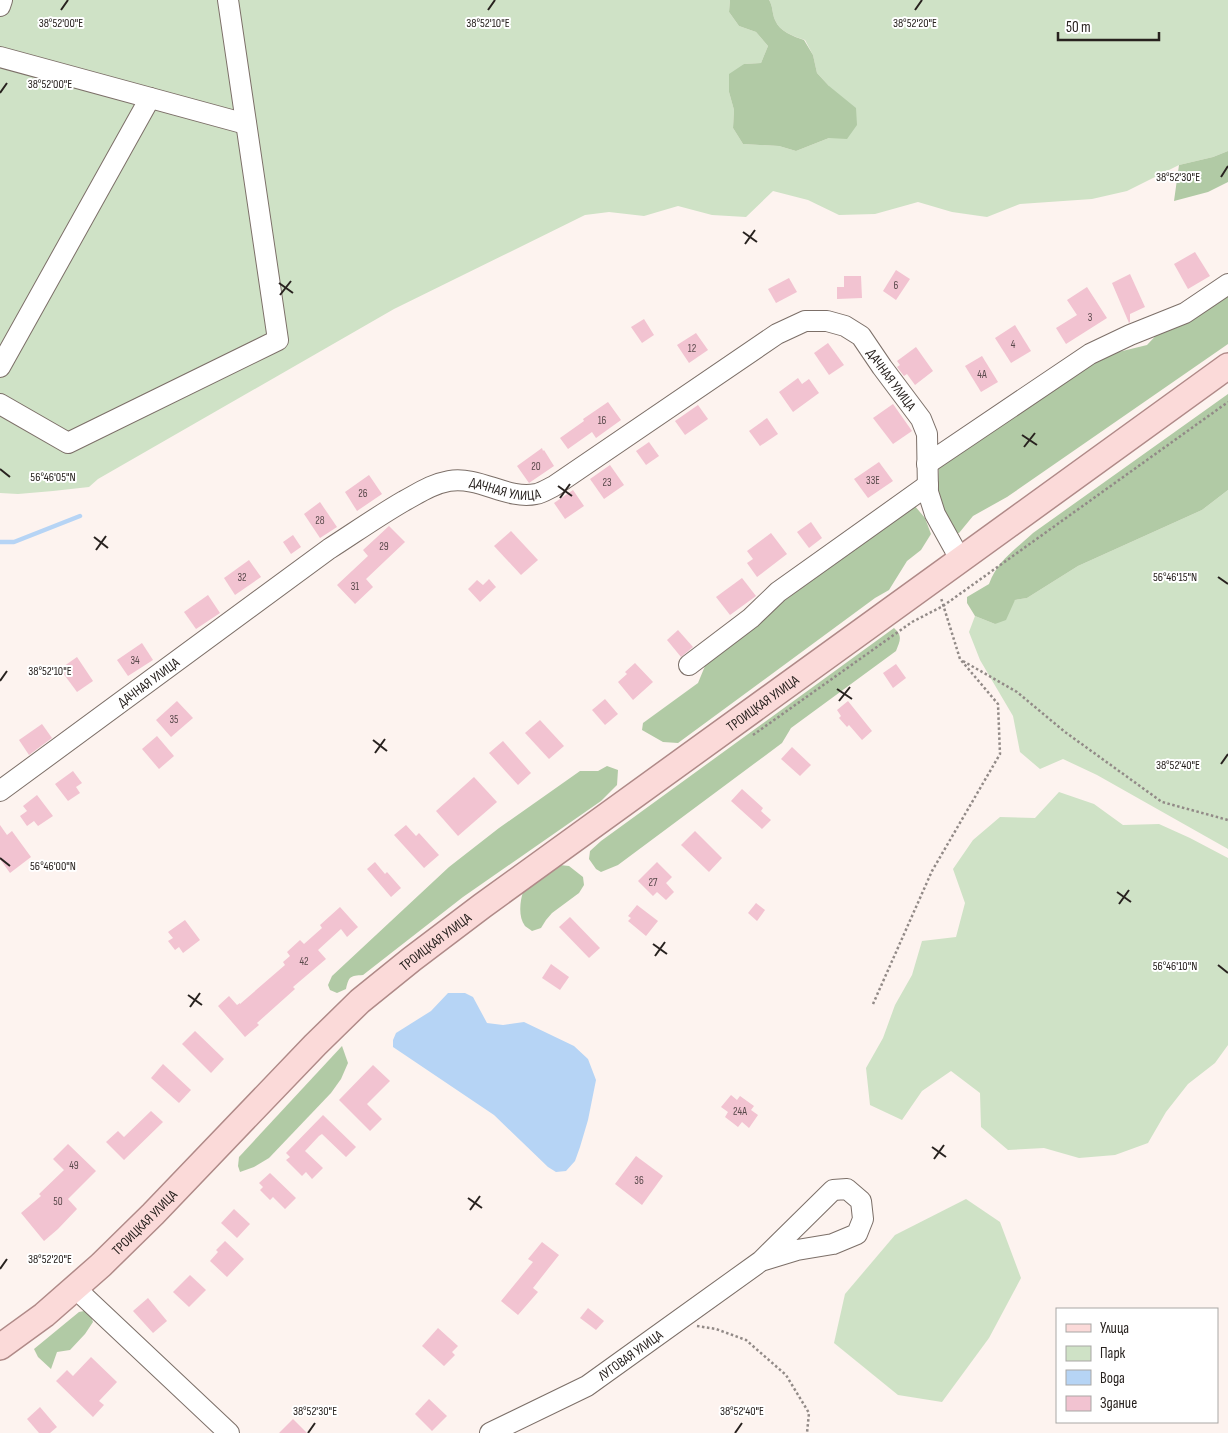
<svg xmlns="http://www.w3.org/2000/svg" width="1228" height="1433" viewBox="0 0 1228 1433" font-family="'Sofia Sans Condensed',sans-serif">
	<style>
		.green { fill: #cfe2c6 }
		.forest { fill: #b1caa5 }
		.water { fill: #b6d4f5 }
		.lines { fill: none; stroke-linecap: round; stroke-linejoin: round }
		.stream { stroke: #b6d4f5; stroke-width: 4.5 }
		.building { fill: #f2c3d1 }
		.minor-casing { stroke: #7c6f68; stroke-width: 22 }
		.major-casing { stroke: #b08a88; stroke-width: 28 }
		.path { stroke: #928a87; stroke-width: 2.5; stroke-dasharray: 2.5 2.5; stroke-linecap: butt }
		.minor { stroke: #fff; stroke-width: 20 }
		.major { stroke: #fbdad9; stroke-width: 25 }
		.ticks { fill: none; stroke: #28221f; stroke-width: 2 }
		.labels { text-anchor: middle; stroke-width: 4; stroke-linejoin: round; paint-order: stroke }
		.number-label { font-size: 11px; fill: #5a4a4c }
		.street-label { font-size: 14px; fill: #28221f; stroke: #fff }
		.ticks-label { font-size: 12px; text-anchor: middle; fill: #28221f; stroke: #fff; stroke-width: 4; stroke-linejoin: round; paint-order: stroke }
	</style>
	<rect width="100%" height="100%" fill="#fdf3ef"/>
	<!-- green -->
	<g class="green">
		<path d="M0 0H730L729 12 739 26 756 32 768 46 761 63 744 64 729 92 734 110 733 128 743 144 779 146 796 151 829 138V86L817 73 813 55 805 40C793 36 780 32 775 20 772 13 773 6 769 0H1228V151L1213 157 1179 165 1127 191 1092 199 1020 204 987 217 952 212 918 202 875 214 839 215 808 200 773 191 746 217 712 215 678 206 644 216 609 212 585 215 394 309 98 479 89 487 53 491 18 494 0 493Z"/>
		<polygon points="1228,490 1228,849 1097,775 1063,759 1040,769 1020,752 1013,716 980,660 969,632 975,616 995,624 1015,600 1027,598 1078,566 1202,510"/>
		<polygon points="1059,792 1094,804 1123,825 1159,824 1190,838 1228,858 1228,1045 1215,1063 1188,1084 1166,1112 1148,1143 1115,1155 1079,1158 1044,1148 1008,1150 981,1127 980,1093 951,1071 922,1091 902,1120 870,1105 866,1068 883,1038 895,1005 912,975 922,941 956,937 965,903 953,869 973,840 1000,817 1035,818"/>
		<polygon points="966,1199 1000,1222 1021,1278 989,1338 942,1402 898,1395 834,1343 845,1294 895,1235"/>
	</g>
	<!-- forest -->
	<g class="forest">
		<path d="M730 0H769C773 6 772 13 775 20 780 32 793 36 804 40L813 55 817 73 829 86 856 108 857 125 847 139 829 138 796 151 779 146 743 144 733 128 734 110 729 92V74L744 64 761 63 768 46 756 32 739 26 729 12Z"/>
		<polygon points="1228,151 1228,182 1208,192 1174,201 1179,165 1213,157"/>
		<polygon points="1228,286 1228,344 1007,497 973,516 959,533 954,533 937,507 939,463 1094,358 1147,345 1164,327"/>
		<path d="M1228 394V490L1202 510 1078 566 1027 598 1015 600 1006 620 995 624 975 616 967 603V597L989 584C998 560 1015 550 1033 533Z"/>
		<polygon points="914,505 925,518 931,534 921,550 907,561 889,590 875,598 678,743 663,742 642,730 643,723 698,683 705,666 715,652"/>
		<path d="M894 628C903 636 900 641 896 651L791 728 782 743 618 865 601 872 596 869 589 859 590 851 601 841Z"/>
		<path d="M607 766 618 770 617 785 601 801 463 897 363 975C350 976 349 976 346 989L337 993 330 990 328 985 332 976 449 867 499 828 580 771H598Z"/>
		<path d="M560 865 569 866 583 877 584 885 579 893 552 913 546 920 541 928 532 931C530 929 527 928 525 926 518 917 520 901 523 892Z"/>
		<polygon points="342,1046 348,1063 341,1079 331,1093 269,1158 254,1167 240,1172 238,1166 239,1157"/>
		<polygon points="89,1310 93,1322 85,1334 70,1350 57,1352 51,1369 38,1357 34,1349 79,1312"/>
	</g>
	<!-- water -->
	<polygon class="water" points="448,993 465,993 473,997 487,1023 503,1025 524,1022 574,1046 588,1059 596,1080 588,1120 580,1147 575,1161 566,1171 556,1172 548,1167 494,1115 393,1047 393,1040 396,1033 431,1011"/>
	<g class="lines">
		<!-- stream -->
		<polyline class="stream" points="0,542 14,542 80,516"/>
	</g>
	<!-- building -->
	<g class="building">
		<polygon points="1195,252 1210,276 1188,289 1174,264"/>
		<polygon points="896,270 910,279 896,300 883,291"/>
		<polygon points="1130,274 1145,307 1130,314 1130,322 1129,323 1112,283"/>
		<polygon points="844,276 861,276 862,298 837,299 837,287 844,287"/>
		<polygon points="789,278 797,292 776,303 768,289"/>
		<polygon points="1087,287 1107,318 1066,344 1056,328 1077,315 1067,300"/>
		<polygon points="644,319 654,335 642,343 631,327"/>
		<polygon points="1015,325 1031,351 1011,363 995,338"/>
		<polygon points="696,333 708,350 689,363 677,345"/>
		<polygon points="828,343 844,365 829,375 814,353"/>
		<polygon points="916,347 933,371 915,385 907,374 904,376 897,367 900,365 897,361"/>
		<polygon points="982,356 998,382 981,392 965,366"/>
		<polygon points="798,378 802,384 809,379 819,393 793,412 779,392"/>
		<polygon points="608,402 621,420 596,438 592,432 568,449 560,438 584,421 583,419"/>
		<polygon points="893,404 912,431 893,444 873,418"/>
		<polygon points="698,405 708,419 685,435 675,421"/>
		<polygon points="767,418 778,434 760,446 749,431"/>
		<polygon points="649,442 659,456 646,465 636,451"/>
		<polygon points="542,448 543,451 544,450 554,466 529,483 517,466"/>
		<polygon points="879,462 893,481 868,498 854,479"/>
		<polygon points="610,465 624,485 604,499 590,479"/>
		<polygon points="369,475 382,494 357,511 345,492"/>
		<polygon points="573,490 584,506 565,519 554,503"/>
		<polygon points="320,502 337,527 320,538 304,514"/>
		<polygon points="811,522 822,538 809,548 797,532"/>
		<polygon points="389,526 405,542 366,579 373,587 355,604 337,585 368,556 363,550"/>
		<polygon points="511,531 538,560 521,575 494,546"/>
		<polygon points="771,533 787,554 757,577 747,563 753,559 747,551"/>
		<polygon points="293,535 301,547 291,554 283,542"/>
		<polygon points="249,560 261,577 235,595 224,578"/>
		<polygon points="742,578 756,596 730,615 716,597"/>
		<polygon points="489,579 496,587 480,602 468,589 477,580 483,585"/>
		<polygon points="208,595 220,613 196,629 184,612"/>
		<polygon points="678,630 693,647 681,657 667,640"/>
		<polygon points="142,643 153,660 128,676 117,660"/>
		<polygon points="77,657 93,681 77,692 60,669"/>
		<polygon points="635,663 653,682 633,700 618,682 627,674 625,672"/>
		<polygon points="896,664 906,678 893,688 883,673"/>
		<polygon points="605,699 618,714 605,725 592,710"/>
		<polygon points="177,701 193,718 171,737 156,720"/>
		<polygon points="848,701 872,731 862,740 849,725 847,727 839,718 841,716 837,710"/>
		<polygon points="540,720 564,746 549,759 525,733"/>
		<polygon points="42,724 52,738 29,755 19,740"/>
		<polygon points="157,736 174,756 159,769 142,749"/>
		<polygon points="503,741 531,773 518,785 489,753"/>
		<polygon points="792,747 811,765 800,776 781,759"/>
		<polygon points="73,771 82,783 76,787 80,793 68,801 55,784"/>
		<polygon points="474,777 497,802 458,836 436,811"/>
		<polygon points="742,789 763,808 761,811 771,820 762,829 731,801"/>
		<polygon points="37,795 53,816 38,826 34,821 27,826 20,816 27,811 23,806"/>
		<polygon points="0,825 7,835 12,831 31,857 10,873 0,859"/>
		<polygon points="406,825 416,836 419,833 439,855 424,868 394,835"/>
		<polygon points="695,831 722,858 709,872 681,845"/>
		<polygon points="375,862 385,874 387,872 401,888 391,897 367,869"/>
		<polygon points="657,862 672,877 666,883 674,892 666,900 657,892 653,896 638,881"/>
		<polygon points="756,903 765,910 757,921 748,913"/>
		<polygon points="637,905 658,921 646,936 628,921 631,918 628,916"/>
		<polygon points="340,907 358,927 347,937 341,929 318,950 326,959 293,987 295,989 257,1023 259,1025 245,1037 218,1006 229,996 237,1005 240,1003 240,1004 285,965 283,962 290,956 287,952 300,940 304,944 322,928 320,925"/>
		<polygon points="570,917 600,948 589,958 559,927"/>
		<polygon points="185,920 200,940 183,953 179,947 175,950 168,941 173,938 168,932"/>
		<polygon points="551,964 569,977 560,990 542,978"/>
		<polygon points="195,1031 224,1059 211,1073 182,1044"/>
		<polygon points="163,1064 191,1090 179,1103 151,1078"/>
		<polygon points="373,1065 390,1081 367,1104 382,1119 370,1131 339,1100"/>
		<polygon points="731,1095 737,1100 740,1096 754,1106 751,1110 758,1115 749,1128 742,1122 738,1127 725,1117 728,1112 721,1107"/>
		<polygon points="151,1111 163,1122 124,1160 106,1142 118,1131 124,1137"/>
		<polygon points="323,1115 356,1147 346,1157 322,1134 319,1136 305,1151 323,1168 312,1179 306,1172 302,1176 286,1160 290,1157 286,1153"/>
		<polygon points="68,1144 96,1171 68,1199 77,1209 58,1229 44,1241 21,1213 41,1196 39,1194 64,1170 53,1159"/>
		<polygon points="636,1156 663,1176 642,1205 615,1184"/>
		<polygon points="270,1173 296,1198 285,1209 273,1197 270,1200 260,1190 263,1187 259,1183"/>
		<polygon points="234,1209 250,1224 237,1238 221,1223"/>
		<polygon points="225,1241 244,1259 227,1277 210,1261 218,1252 216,1250"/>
		<polygon points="542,1242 559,1255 533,1288 538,1292 518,1315 501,1301 533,1262 528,1259"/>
		<polygon points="190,1275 206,1290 189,1307 173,1292"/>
		<polygon points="148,1298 167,1321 153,1333 133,1311"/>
		<polygon points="588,1308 604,1321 596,1330 580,1318"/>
		<polygon points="438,1328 458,1346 452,1352 455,1355 444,1366 422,1346"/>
		<polygon points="91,1357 117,1382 99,1401 104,1405 93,1417 56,1381 67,1370 73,1376"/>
		<polygon points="429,1399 447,1416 432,1431 415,1414"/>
		<polygon points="40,1407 57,1427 50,1433 39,1433 27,1419"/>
		<polygon points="293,1419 307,1433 279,1433"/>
	</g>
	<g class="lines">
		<!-- minor casing -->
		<g class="minor-casing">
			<g id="minor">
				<polyline points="0,6 2,0"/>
				<polyline points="0,57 246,124"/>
				<polyline points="0,367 150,98"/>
				<polyline points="0,404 68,443 278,340 228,0"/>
				<polyline points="927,464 1090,354 1130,335 1185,313 1228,284"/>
				<polyline points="689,665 751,618 778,592 928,485"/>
				<path id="s1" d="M0 791 329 549C354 533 378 516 404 501 419 493 432 484 449 481 480 476 507 500 536 494 542 493 548 489 554 486L777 334 805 321H827L845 326 861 336 882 367 921 419 927 434 928 492 935 514 960 559"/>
				<polyline points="76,1289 229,1433"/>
				<path id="s2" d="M490 1433 587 1386 761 1261 833 1190 847 1189 861 1201 863 1219 857 1234 833 1244 797 1250 761 1261"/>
			</g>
		</g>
		<!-- major casing -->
		<g class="major-casing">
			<g id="major">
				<path id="s3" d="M0 1347 44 1315 101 1265 153 1214 315 1045 360 1001 412 959 482 906 1228 366"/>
			</g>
		</g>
		<!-- path -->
		<g class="path">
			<polyline points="963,661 1017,692 1065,732 1162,802 1228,820"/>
			<polyline points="753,735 912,622 943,606 1228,402"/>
			<polyline points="873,1004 932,871 1000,754 998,704 960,659 941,598"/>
			<polyline points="697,1326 716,1329 746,1340 786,1375 809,1413 807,1433"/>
		</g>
		<!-- minor -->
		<use href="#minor" class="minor"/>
		<!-- major -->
		<use href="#major" class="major"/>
	</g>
	<!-- ticks -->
	<path class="ticks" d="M61 10 68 0M488 10 495 0M915 10 922 0M0 93 7 83M1221 177 1228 166M743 232 757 242M745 244 755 230M279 283 293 293M280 295 291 281M1022 435 1037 445M1024 447 1035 433M0 469 10 477M558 486 572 496M560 498 570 484M94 537 108 548M96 550 106 536M1218 577 1228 584M0 681 7 671M837 689 852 699M839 701 850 687M373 740 387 751M375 753 385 739M1221 764 1228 754M0 858 10 866M1117 892 1131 902M1119 904 1129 890M653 944 667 954M655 956 665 942M1218 965 1228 973M188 995 202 1005M190 1007 200 993M932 1147 946 1157M934 1159 944 1145M468 1198 482 1208M470 1210 480 1196M0 1269 7 1259M308 1433 315 1423M735 1433 742 1423"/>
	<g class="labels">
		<!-- number labels -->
		<g class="number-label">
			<text x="896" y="289">6</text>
			<text x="1090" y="321">3</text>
			<text x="1013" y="348">4</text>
			<text x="692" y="352">12</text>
			<text x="982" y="378">4А</text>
			<text x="602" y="424">16</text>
			<text x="536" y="470">20</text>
			<text x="873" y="484">33Е</text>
			<text x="607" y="486">23</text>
			<text x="363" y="497">26</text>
			<text x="320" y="524">28</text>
			<text x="384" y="550">29</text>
			<text x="242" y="581">32</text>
			<text x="355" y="590">31</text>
			<text x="135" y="664">34</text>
			<text x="174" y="723">35</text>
			<text x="653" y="886">27</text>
			<text x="304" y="965">42</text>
			<text x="740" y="1115">24А</text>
			<text x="74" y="1169">49</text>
			<text x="639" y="1184">36</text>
			<text x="58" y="1205">50</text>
		</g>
		<!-- street labels -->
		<g class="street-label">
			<text dy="5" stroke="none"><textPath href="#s1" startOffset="1069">ДАЧНАЯ УЛИЦА</textPath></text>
			<text dy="5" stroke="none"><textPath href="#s1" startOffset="604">ДАЧНАЯ УЛИЦА</textPath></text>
			<text dy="5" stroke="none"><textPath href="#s1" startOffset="184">ДАЧНАЯ УЛИЦА</textPath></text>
			<text dy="5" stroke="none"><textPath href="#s3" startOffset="1001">ТРОИЦКАЯ УЛИЦА</textPath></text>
			<text dy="5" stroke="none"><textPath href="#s3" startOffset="596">ТРОИЦКАЯ УЛИЦА</textPath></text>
			<text dy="5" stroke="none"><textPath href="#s3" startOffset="191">ТРОИЦКАЯ УЛИЦА</textPath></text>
			<text dy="5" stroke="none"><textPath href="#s2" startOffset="161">ЛУГОВАЯ УЛИЦА</textPath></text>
		</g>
	</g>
	<g class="ticks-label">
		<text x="61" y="27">38°52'00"E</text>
		<text x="488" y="27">38°52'10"E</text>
		<text x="915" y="27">38°52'20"E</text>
		<text x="50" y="88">38°52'00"E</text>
		<text x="1178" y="181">38°52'30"E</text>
		<text x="53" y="481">56°46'05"N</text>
		<text x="1175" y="581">56°46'15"N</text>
		<text x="50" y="675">38°52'10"E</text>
		<text x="1178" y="769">38°52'40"E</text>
		<text x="53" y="870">56°46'00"N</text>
		<text x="1175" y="970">56°46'10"N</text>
		<text x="50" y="1263">38°52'20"E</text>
		<text x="315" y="1415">38°52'30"E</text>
		<text x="742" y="1415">38°52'40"E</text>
	</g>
	<!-- legend -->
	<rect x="1056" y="1308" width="162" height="115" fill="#ffffff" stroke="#a9a7a5"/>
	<rect x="1066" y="1324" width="25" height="8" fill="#fbdad9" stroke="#a9a7a5"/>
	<text x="1100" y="1333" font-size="15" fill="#28221f">Улица</text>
	<rect x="1066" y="1346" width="25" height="15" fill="#cfe2c6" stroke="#a9a7a5"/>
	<text x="1100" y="1358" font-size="15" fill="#28221f">Парк</text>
	<rect x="1066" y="1370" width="25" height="15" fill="#b6d4f5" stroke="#a9a7a5"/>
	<text x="1100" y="1383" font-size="15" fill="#28221f">Вода</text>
	<rect x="1066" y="1396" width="25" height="15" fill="#f2c3d1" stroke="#a9a7a5"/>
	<text x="1100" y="1408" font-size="15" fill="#28221f">Здание</text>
	<!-- scale -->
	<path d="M1058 32v8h101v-8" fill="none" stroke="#28221f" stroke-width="2.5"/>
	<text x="1066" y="32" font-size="15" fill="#28221f" stroke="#ffffff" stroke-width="4" paint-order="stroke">50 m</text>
</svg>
